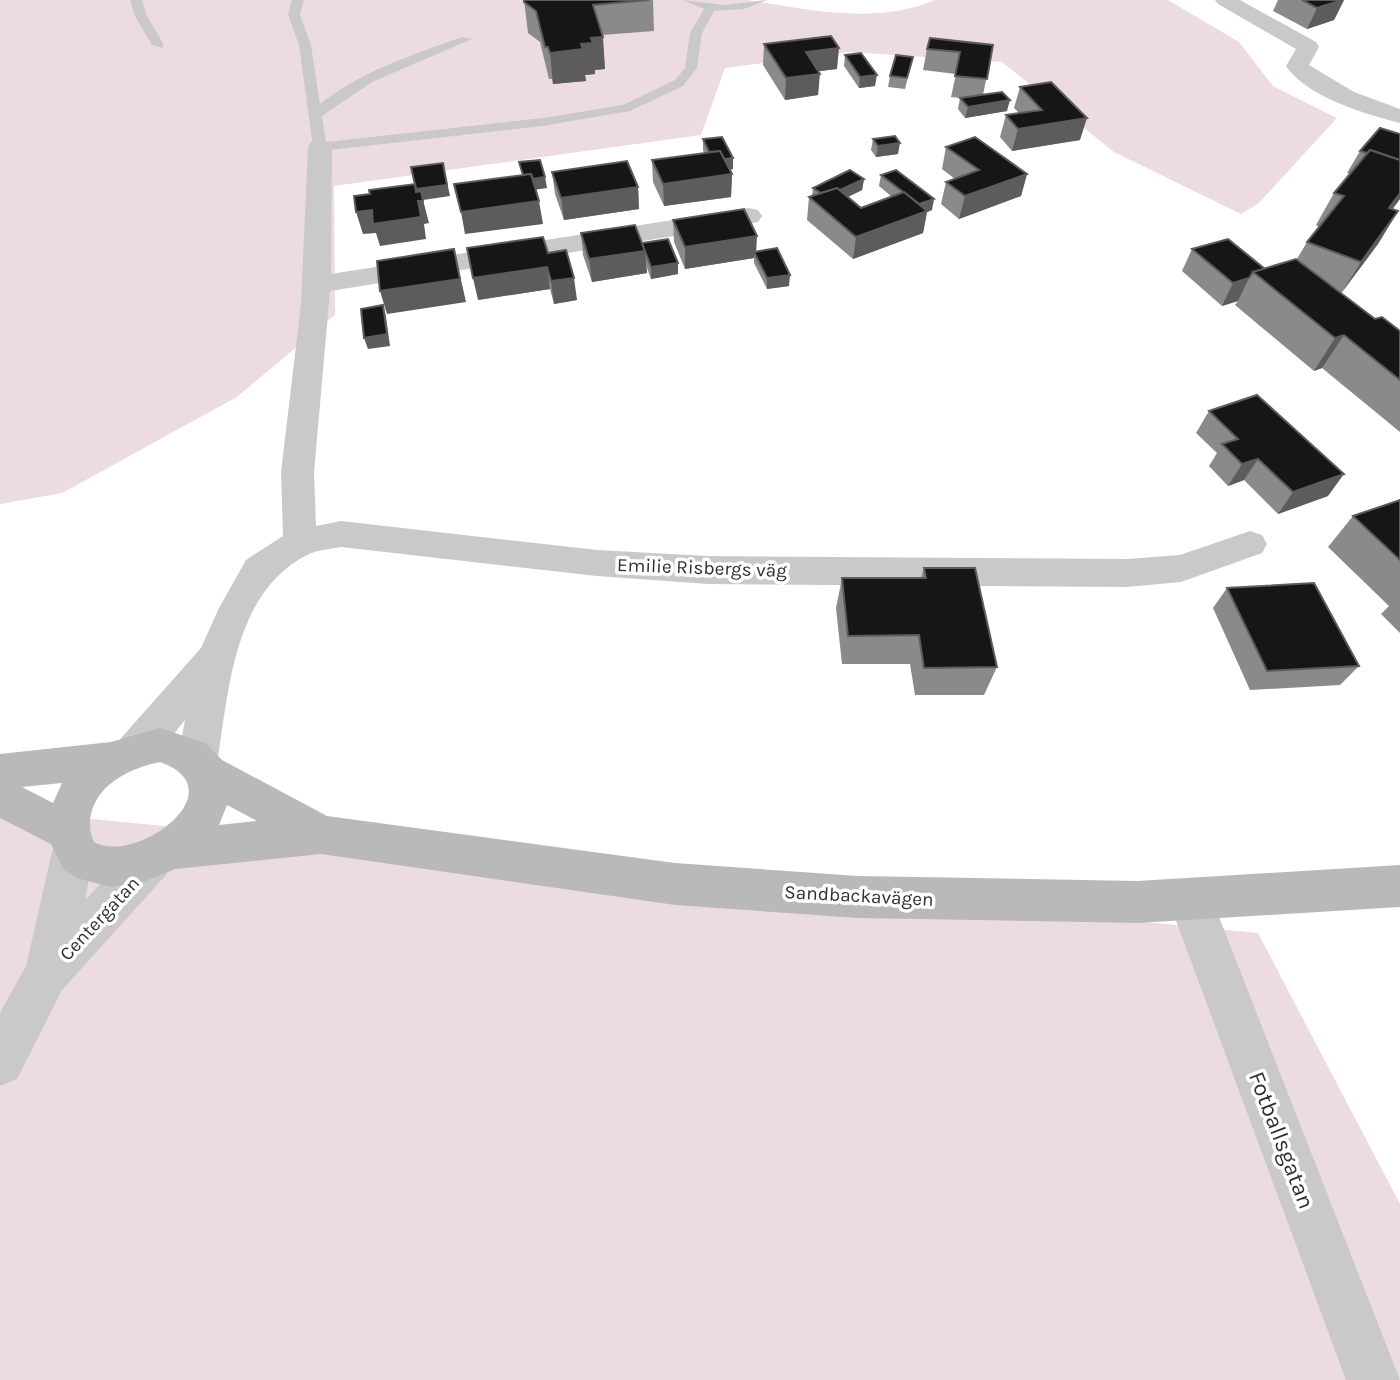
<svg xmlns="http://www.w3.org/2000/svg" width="1400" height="1380" viewBox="0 0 1400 1380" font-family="Karla,sans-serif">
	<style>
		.green { fill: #eddcdf }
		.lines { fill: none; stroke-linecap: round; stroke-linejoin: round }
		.lane { fill: #c9c9c9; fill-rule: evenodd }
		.street { fill: #c9c9c9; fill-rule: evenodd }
		.secondary { fill: #b9b9b9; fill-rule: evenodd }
		.wall { fill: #8a8a8a }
		.shaded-wall { fill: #5c5c5c }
		.building { fill: #161616; stroke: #5c5c5c; stroke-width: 2 }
		.labels { text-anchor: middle; stroke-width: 7; stroke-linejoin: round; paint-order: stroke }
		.street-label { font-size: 19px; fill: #2f2f2f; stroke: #fff }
		.near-street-label { font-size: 23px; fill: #2f2f2f; stroke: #fff }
	</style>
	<rect width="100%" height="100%" fill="#fff"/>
	<!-- green -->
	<g class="green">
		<path d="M0 0H748C810 10 875 25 935 0H1168L1239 42 1273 86 1337 118 1259 203 1241 214 1114 152 1002 62 848 52 725 68 701 135 334 186 335 315 237 397 62 493 0 504Z"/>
		<polygon points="0,810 1258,933 1400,1204 1400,1380 0,1380"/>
	</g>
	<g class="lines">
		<!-- lane -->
		<g class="lane">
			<polygon points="130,0 142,0 147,16 164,45 162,48 152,45 135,16"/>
			<path d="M292 0H304L300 15 311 45 320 104C361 71 413 55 462 37L472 39 372 82 322 116 326 142 543 118 623 105 675 80 685 68 690 33 704 9 683 0 725 5 767 0 744 9 714 11 702 33 697 68 683 86 630 111 543 126 320 151 313 147 299 45 288 15Z"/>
		</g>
		<!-- street -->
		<g class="street">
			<path d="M1215 0H1240L1316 42 1319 47 1309 65 1354 92 1400 109V123C1365 114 1307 97 1286 66L1296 49 1218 4Z"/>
			<path d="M320 140 329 142 332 147 331 274 749 208 758 210 762 216 758 222 749 224 330 291 314 472 316 526 341 521 597 550 708 556 1127 559 1180 555 1250 531 1262 535 1267 544 1262 553 1181 582 1127 587 708 584 597 576 341 547C331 549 318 550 309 554 235 590 229 686 218 758L212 770 198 776 184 770 178 758 185 720C166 742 153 773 122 761L116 749 122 737 201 648 219 608 246 560 283 536 281 472 301 304 308 147 311 142Z"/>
			<polygon points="74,828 89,834 95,848 85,900 136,847 151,841 166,847 172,861 166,875 62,990 17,1079 0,1086 0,1013 26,966 53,848 59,834"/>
			<polygon points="1190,878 1206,884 1212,899 1400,1380 1346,1380 1168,899 1174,884"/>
		</g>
		<!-- secondary -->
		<path class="secondary" d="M160 728 205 743 222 760 327 816 675 863 858 876 1137 881 1400 865V907L1137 923 858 918 675 905 321 854 175 869 138 884 110 887 77 878 64 870 51 844 0 818V754L111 742ZM160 762C239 790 135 866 94 842 90 834 90 828 90 820 94 785 130 768 160 762ZM62 783 53 803 22 787ZM227 805 257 821 219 825Z"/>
	</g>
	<!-- wall -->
	<g class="wall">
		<polygon points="524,0 653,0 654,31 602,35 605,69 595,70 595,74 585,75 586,81 553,84 552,79 549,79 540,42 528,33"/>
		<polygon points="1278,0 1344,0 1334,20 1307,29 1273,11"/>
		<polygon points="764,44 837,69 819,71 818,95 785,100 763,65"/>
		<polygon points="993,45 983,95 1007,111 965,118 958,109 960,98 951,97 956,74 923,70 927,49"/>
		<polygon points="845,55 875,86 859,88 844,66"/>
		<polygon points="913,57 905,89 888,87 890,76"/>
		<polygon points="1020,87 1080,140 1012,151 1000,137 1006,115 1019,113 1014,108"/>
		<polygon points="1400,134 1400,199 1392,209 1398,211 1378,244 1341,293 1375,319 1400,331 1400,432 1322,368 1314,371 1235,305 1238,301 1222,306 1182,271 1192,249 1265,269 1297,259 1307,242 1319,227 1316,225 1334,193 1350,174 1347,173 1360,151"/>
		<polygon points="703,139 733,169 729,170 732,174 731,197 664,206 653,182 652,160 704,153 703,150"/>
		<polygon points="873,139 898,154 876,157 871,150"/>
		<polygon points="946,147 1027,174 1021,196 959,219 941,204 946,182 955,179 942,169"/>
		<polygon points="552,172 638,187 639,209 564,220 555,194"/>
		<polygon points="881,175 932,210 927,212 923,233 853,259 807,220 809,197 812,196 813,188 864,179 862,190 848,197 861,208 892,197 879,186"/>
		<polygon points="673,220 756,251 789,286 767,289 754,263 754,258 685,269 674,242"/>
		<polygon points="581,233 642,243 678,274 651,279 646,265 647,273 592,282 583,255"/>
		<polygon points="548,253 577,300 554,304 550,289 478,300"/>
		<polygon points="1209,411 1328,496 1278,514 1244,480 1228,486 1209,466 1217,453 1196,433"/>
		<polygon points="1400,500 1400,633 1381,614 1389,606 1328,547 1353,516"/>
		<polygon points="924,568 997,667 984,695 915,695 910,664 842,664 836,608 842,578 921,578"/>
		<polygon points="1227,588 1359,666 1340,685 1250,690 1213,608"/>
	</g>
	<!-- shaded-wall -->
	<g class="shaded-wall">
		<polygon points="1342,0 1344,0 1334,20 1307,29 1317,8"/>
		<polygon points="603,37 605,69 595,70 595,74 585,75 586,81 553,84 550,53 581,44 591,38"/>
		<polygon points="839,48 837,69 804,73 806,52"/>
		<polygon points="820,74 818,95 785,100 786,78"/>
		<polygon points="877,75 875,86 859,88 860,77"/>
		<polygon points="1010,100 1007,111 965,118 968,107"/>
		<polygon points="1087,118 1080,140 1012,151 1018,129"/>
		<polygon points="900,143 898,154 876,157 878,146"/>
		<polygon points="733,158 733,169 713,172 713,161"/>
		<polygon points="443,163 450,196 423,200 429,223 424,224 426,239 380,246 376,233 363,234 356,212 415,184"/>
		<polygon points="732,174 731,197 664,206 663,184"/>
		<polygon points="1027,174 1021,196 959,219 965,196"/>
		<polygon points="545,177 547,188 526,191 525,180"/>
		<polygon points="864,179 862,190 825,208 827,197"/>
		<polygon points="638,187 639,209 564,220 561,198"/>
		<polygon points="1400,193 1400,199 1369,241 1389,208"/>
		<polygon points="934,199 932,210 927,212 923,233 853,259 856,237 919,205"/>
		<polygon points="539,201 543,224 465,234 461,212"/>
		<polygon points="1398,211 1378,244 1340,295 1361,262"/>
		<polygon points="757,236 756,255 754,252 754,258 685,269 685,247"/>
		<polygon points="454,249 466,302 387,314 380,291"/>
		<polygon points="645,251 647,273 592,282 589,259"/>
		<polygon points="678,263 678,274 651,279 651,267"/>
		<polygon points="547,267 550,289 478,300 473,278"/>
		<polygon points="790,275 789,286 767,289 767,278"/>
		<polygon points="574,278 577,300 554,304 551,281"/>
		<polygon points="1249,278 1238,301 1222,306 1233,283"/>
		<polygon points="383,305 386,317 390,346 368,349 364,338"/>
		<polygon points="1344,335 1322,368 1314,371 1335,338"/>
		<polygon points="1258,459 1244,480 1228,486 1242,464"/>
		<polygon points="1344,474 1328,496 1278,514 1293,492"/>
	</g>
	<!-- building -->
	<g class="building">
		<polygon points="524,0 649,0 593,5 603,37 591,38 593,43 581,44 583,49 550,53 548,47 545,47 536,11 524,2"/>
		<polygon points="1302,0 1342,0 1317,8"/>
		<polygon points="831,36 839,48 806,52 820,74 786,78 764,44"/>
		<polygon points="930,38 993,45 987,79 955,76 960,52 927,49"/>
		<polygon points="861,53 877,75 860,77 845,55"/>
		<polygon points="896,55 913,57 907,78 890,76"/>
		<polygon points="1051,82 1087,118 1018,129 1006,115 1042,110 1020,87"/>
		<polygon points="1002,92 1010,100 968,107 960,98"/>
		<polygon points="1380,128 1400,134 1400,160 1370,150 1367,153 1360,151"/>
		<polygon points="895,136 900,143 878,146 873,139"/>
		<polygon points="722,137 733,158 724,159 720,151 709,152 703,139"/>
		<polygon points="975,137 1027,174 965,196 946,182 979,170 946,147"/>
		<polygon points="1370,150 1400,160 1400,193 1389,208 1398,211 1361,262 1307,242 1344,196 1334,193"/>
		<polygon points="720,151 732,174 663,184 652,160"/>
		<polygon points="540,160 545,177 533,179 531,174 523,175 519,162"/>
		<polygon points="627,161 638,187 561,198 552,172"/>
		<polygon points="443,163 447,185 416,189 411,167"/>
		<polygon points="850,170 864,179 840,190 837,188 821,193 813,188"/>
		<polygon points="896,170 934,199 919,204 881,175"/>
		<polygon points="531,174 539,201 461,212 454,184"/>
		<polygon points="415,184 416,192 421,191 423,201 418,201 421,217 373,224 372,210 356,212 354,196 370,194 369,190"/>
		<polygon points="837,188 861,208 904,192 927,211 856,237 809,197"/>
		<polygon points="744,209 757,236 685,247 673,220"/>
		<polygon points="635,225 645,251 589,259 581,233"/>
		<polygon points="543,237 548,253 566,250 574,278 551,281 547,267 473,278 467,248"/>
		<polygon points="668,239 678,263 651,267 642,243"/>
		<polygon points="1228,239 1265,269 1253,272 1249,278 1233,283 1192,249"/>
		<polygon points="777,248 790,275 767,278 754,252"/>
		<polygon points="454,249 460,279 380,291 377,261"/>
		<polygon points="1296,259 1375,319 1382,317 1400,331 1400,380 1344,335 1335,338 1253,272"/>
		<polygon points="383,305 387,334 364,338 361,309"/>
		<polygon points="1257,395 1344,474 1293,492 1258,459 1242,464 1222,444 1238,439 1209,411"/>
		<polygon points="1400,500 1400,560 1353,516"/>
		<polygon points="924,568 975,568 997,667 924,668 919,635 848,636 842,578 926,578"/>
		<polygon points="1314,583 1359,666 1267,671 1227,588"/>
	</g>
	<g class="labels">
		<!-- street labels -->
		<g class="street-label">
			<text transform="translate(702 567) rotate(2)" y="7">Emilie Risbergs väg</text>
			<text transform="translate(859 895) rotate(3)" y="7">Sandbackavägen</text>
			<text transform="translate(99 918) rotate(-47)" y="7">Centergatan</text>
		</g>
		<!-- near-street labels -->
		<g class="near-street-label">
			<text transform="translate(1282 1140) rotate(69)" y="8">Fotballsgatan</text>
		</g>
	</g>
</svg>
